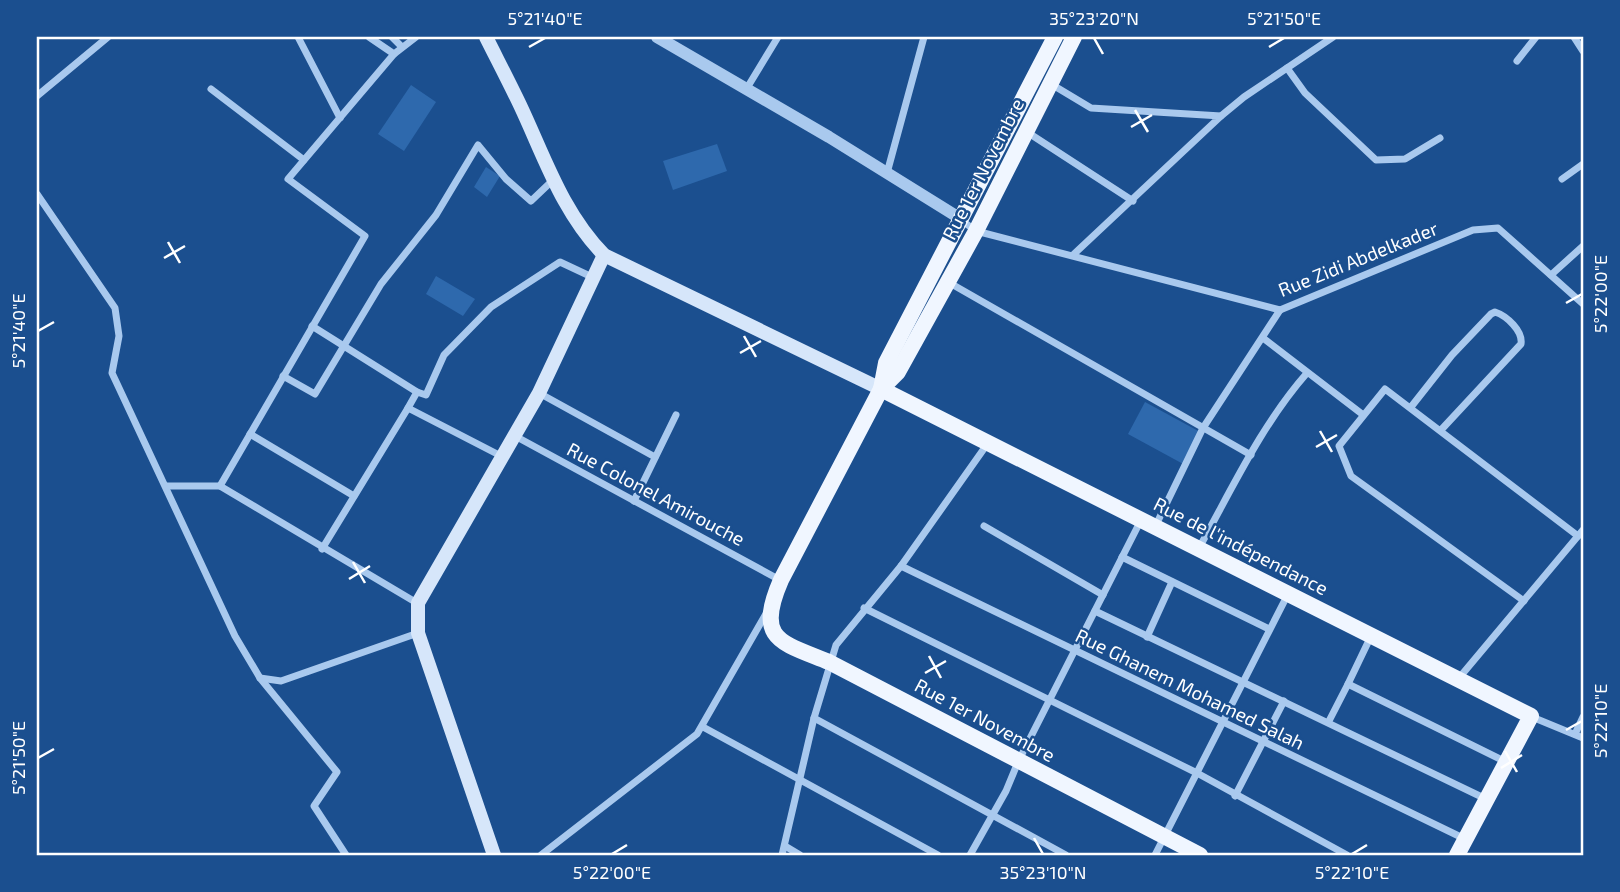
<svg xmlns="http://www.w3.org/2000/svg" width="1620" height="892" viewBox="0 0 1620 892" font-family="'Exo 2',sans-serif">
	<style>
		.green { fill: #2e69ad }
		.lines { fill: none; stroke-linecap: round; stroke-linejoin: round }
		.minor { stroke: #a9c9ee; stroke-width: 7 }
		.tertiary { stroke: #a9c9ee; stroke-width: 12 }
		.secondary { stroke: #d6e6fa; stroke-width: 14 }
		.primary { stroke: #f0f6ff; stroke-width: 16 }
		.ticks { fill: none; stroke: #fff; stroke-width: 2.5 }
		.labels { text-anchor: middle; stroke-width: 5; stroke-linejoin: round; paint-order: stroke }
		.street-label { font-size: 19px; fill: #fff; stroke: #1b4f8f }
		.neatline { fill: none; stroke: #fff; stroke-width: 2.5 }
		.ticks-label { font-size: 18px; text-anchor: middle; fill: #fff }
	</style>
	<rect width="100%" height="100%" fill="#1b4f8f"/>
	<!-- green -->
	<g class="green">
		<polygon points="411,85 436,102 404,151 378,134"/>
		<polygon points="717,144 727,171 673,190 663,161"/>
		<polygon points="486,167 500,176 487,197 474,187"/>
		<polygon points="436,276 475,299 463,316 426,294"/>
		<polygon points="1145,402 1202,433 1185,465 1128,434"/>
	</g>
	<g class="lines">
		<!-- minor -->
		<g class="minor">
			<polyline points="298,37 340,118"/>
			<polyline points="369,37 394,54 416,37"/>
			<polyline points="392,37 402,47"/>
			<polyline points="1574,37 1583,51"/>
			<polyline points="1517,61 1536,37"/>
			<polyline points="1287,68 1305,93 1376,160 1405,159 1440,138"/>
			<polyline points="1051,84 1091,108 1221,116 1074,254"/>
			<polyline points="747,88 778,37"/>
			<polyline points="211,89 304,160"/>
			<polyline points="37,96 108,37"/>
			<polyline points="1221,116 1244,97 1333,37"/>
			<polyline points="1027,132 1133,201"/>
			<polyline points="887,173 924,37"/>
			<polyline points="1562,179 1583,164"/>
			<polyline points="37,194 115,308 119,336 112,373 235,636 260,678 337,772 314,806 346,855"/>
			<polyline points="961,220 976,231 1280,310 1473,230 1498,228 1583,304"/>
			<polyline points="1551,275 1583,246"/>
			<polyline points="948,282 1251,455"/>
			<polyline points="312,326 417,392"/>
			<polyline points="1263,338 1362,414"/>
			<polyline points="283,376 315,394 381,284 436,215 478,145 506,179 531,201 552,181"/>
			<polyline points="539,393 655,457"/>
			<path d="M1411 407 1452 355 1491 314 1495 312C1507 316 1523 331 1521 344L1441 430"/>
			<polyline points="408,408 417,392 426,395 444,355 491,307 560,262 592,277"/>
			<polyline points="250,434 354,496"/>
			<polyline points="515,436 780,580"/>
			<polyline points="166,486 220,486 417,603"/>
			<polyline points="220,486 365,236 288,179 394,54"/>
			<polyline points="634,501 676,415"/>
			<polyline points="984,526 1103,595"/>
			<polyline points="1155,527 1203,428 1280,310"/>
			<path d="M1199 548C1232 489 1262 424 1307 373"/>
			<polyline points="322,549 408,408 503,457"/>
			<polyline points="1122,557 1269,629"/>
			<polyline points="901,566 1465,839"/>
			<polyline points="1524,601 1351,476 1339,446 1385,389 1578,536"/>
			<polyline points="864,608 1197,773 1347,855"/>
			<polyline points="1095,611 1486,799"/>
			<polyline points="1147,637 1172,582"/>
			<polyline points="260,678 281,681 418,633"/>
			<polyline points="1459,678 1583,530"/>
			<polyline points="1348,684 1372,634"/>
			<polyline points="1532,717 1583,738"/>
			<polyline points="814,718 1066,855"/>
			<polyline points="1329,721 1348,684 1506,762"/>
			<polyline points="703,727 938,855"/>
			<polyline points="1575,734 1583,717"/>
			<polyline points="1235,796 1284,701"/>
			<polyline points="785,846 800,855"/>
			<polyline points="541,855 697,734 767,612"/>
			<polyline points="782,855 814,718 836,645 901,566 988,443"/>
			<polyline points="970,855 1006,791 1018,762 1141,520"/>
			<polyline points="1155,855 1288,594"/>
		</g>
		<!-- tertiary -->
		<polyline class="tertiary" points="657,37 829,137 961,219"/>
		<!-- secondary -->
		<g class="secondary">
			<path d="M486 37C497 59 509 82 520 105 545 158 562 212 604 255L881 389"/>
			<polyline points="494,855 418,633 418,603 539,393 604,255"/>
		</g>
		<!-- primary -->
		<g class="primary">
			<path d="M1055 37 886 363 881 389 781 580C755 640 780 642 829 662L1200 855"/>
			<polyline points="881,389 1531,716 1457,855"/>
			<polyline points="881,389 898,372 976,231 1074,37"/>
		</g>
	</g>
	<!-- ticks -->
	<path class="ticks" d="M1094 38 1103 54M529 47 545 38M1269 47 1284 38M1135 110 1148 132M1131 127 1152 115M168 242 180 263M164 258 185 246M1566 303 1582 294M38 331 54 322M744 336 756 357M740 353 761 341M1320 431 1332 452M1316 447 1337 435M353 562 365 583M349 579 370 566M929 656 941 678M925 673 946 661M1566 730 1582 721M1505 751 1517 772M38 758 54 749M1501 768 1522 755M1034 838 1043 854M612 854 627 845M1352 854 1367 845"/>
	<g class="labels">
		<!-- street labels -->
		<g class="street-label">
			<text transform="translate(983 169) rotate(-63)" y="7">Rue 1er Novembre</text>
			<text transform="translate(1358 259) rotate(-22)" y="7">Rue Zidi Abdelkader</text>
			<text transform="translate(656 494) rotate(28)" y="7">Rue Colonel Amirouche</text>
			<text transform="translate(1241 546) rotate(27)" y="7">Rue de l'indépendance</text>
			<text transform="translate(1190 689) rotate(26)" y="7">Rue Ghanem Mohamed Salah</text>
			<text transform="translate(985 720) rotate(28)" y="7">Rue 1er Novembre</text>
		</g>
	</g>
	<!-- border -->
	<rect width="1620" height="892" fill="none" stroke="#1b4f8f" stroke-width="77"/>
	<rect x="38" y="38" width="1544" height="816" class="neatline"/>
	<g class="ticks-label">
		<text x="545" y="25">5°21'40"E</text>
		<text x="1094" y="25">35°23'20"N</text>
		<text x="1284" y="25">5°21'50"E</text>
		<text transform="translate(1601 294) rotate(-90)" y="6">5°22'00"E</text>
		<text transform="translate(19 331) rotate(-90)" y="6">5°21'40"E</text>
		<text transform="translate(1601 721) rotate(-90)" y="6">5°22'10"E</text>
		<text transform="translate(19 758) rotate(-90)" y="6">5°21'50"E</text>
		<text x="612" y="879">5°22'00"E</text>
		<text x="1043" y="879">35°23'10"N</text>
		<text x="1352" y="879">5°22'10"E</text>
	</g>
</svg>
